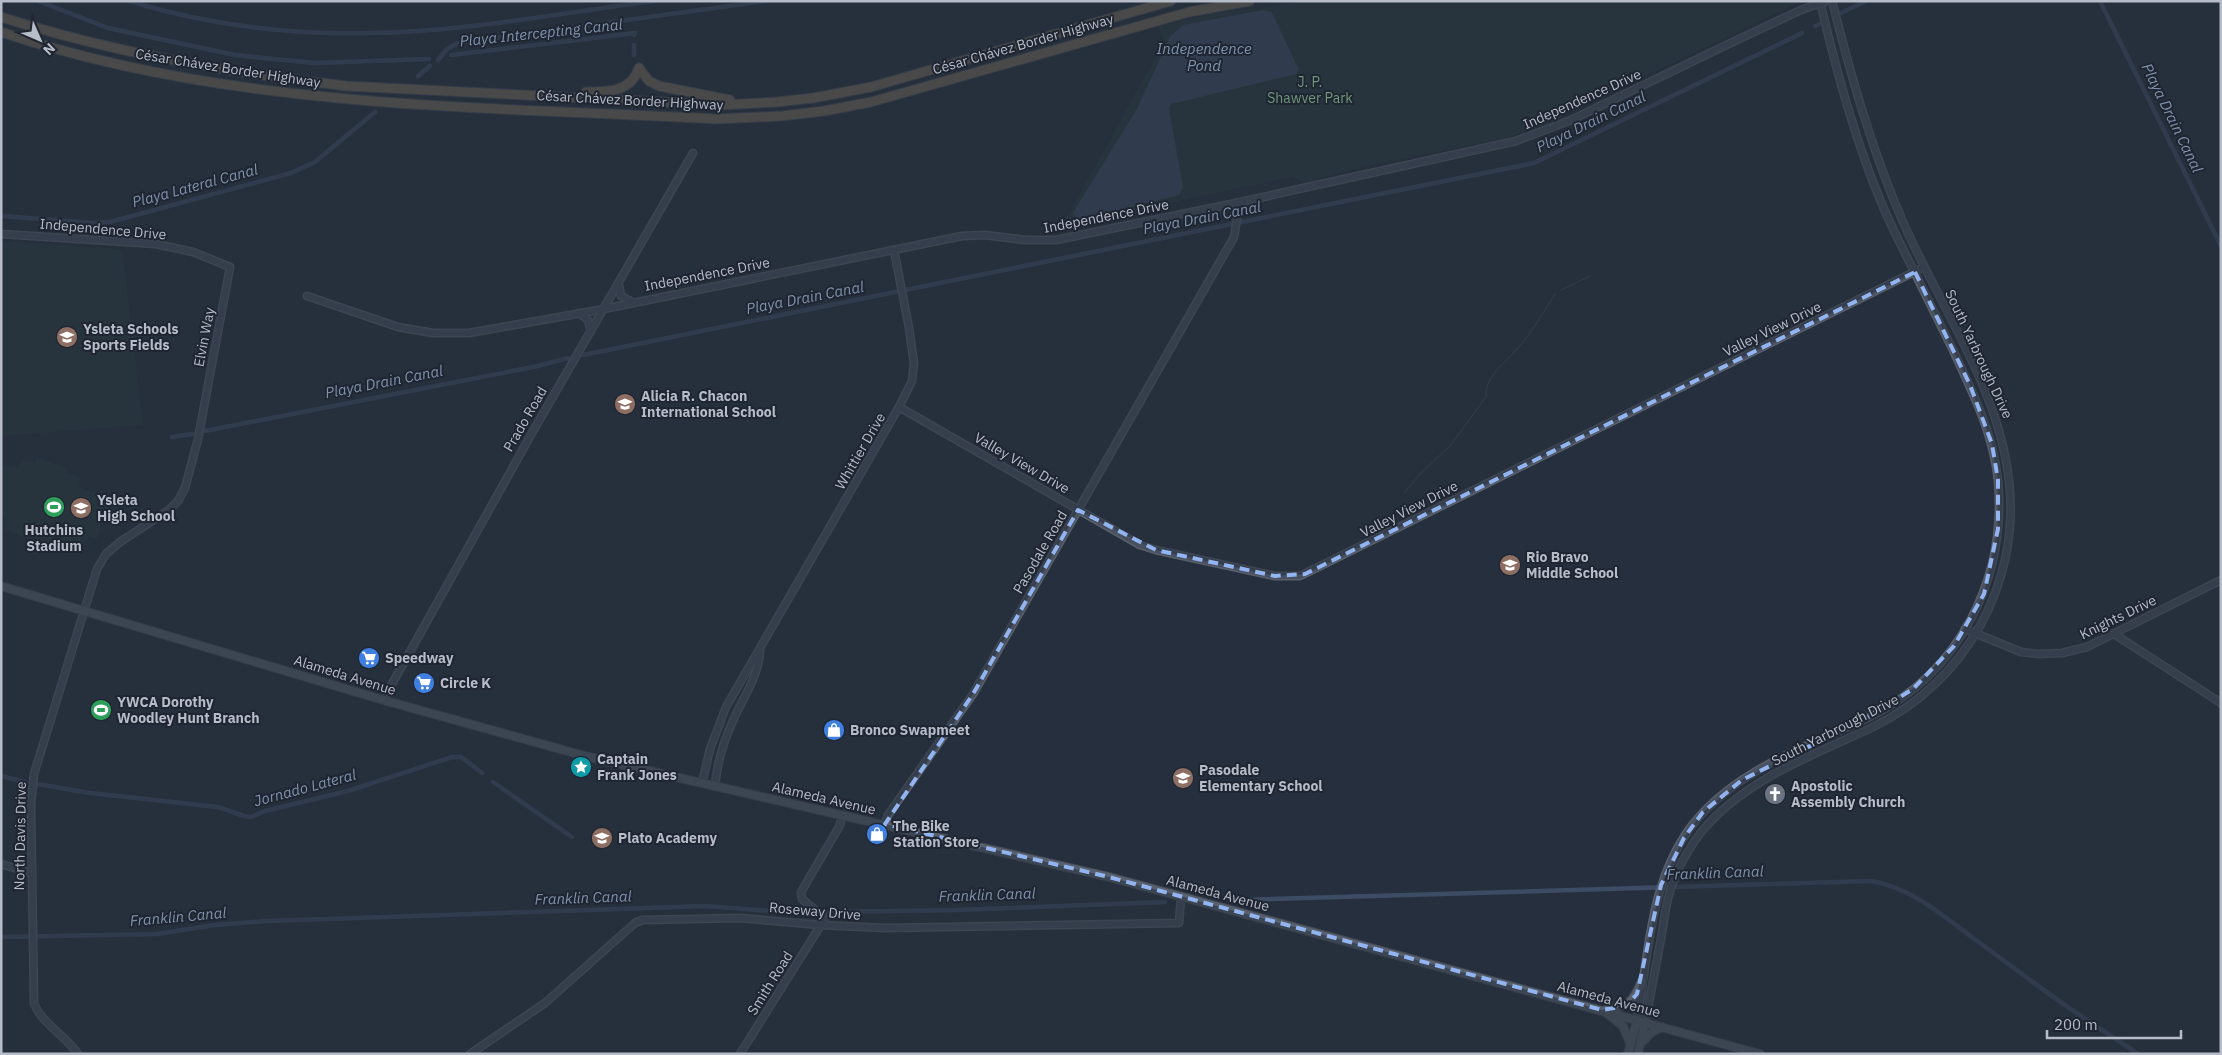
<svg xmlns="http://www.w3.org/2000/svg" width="2222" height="1055" viewBox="0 0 2222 1055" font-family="'IBM Plex Sans',sans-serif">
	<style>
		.green { fill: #283b3e }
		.water { fill: #3d4c64 }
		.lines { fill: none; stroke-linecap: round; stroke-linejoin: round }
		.stream { stroke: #3d4c64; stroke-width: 1 }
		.canal { stroke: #3d4c64; stroke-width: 4.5 }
		.secondary-casing { stroke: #585f6b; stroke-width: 9 }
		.primary-casing { stroke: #434a56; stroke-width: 10 }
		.highway-casing { stroke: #454c58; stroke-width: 11 }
		.secondary { stroke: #485060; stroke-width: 6 }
		.primary { stroke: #58606d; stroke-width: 8 }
		.highway { stroke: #726957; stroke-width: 9 }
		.marked { fill: none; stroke: #92b4f1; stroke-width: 4; stroke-dasharray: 10 6; stroke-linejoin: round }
		.labels { text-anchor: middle; stroke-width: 4; stroke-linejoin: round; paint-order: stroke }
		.street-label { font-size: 14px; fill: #b6bcc8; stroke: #1f2632 }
		.park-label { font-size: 14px; fill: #6f9779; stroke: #1f2632 }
		.poi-label { font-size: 14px; font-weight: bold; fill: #b6bcc8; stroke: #1f2632; text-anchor: start }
		.water-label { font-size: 15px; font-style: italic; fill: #7f92ad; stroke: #1f2632 }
	</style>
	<rect width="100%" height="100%" fill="#262f3d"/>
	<!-- green -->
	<g class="green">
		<polygon points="1309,1 1802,1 1536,128 1502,139 1360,167 1305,183 1292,177 1191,198 1060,230 1164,41 1158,26 1211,14"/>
		<polygon points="1,241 122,249 143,425 1,436"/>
		<polygon points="37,458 67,468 66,473 81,478 79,487 110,497 97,539 88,537 83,545 61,540 58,548 5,530 6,518 1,516 1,466 8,465 18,467 22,459 35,463"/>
	</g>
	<!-- water -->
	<polygon class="water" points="1263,10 1271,12 1273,15 1299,70 1296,74 1171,104 1169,108 1183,188 1179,195 1078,220 1073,213 1138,107 1170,37 1183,25"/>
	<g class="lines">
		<!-- stream -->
		<g class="stream">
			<polyline points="1561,290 1590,276"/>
			<path d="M1404 493 1422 472 1450 446 1486 397C1484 377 1506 362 1517 349 1532 333 1543 312 1555 294"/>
		</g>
		<!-- canal -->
		<g class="canal">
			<polyline points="38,1 108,28 235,55 314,63 429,59"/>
			<path d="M129 1C205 24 289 35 369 33 464 32 560 13 654 1"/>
			<polyline points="2100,1 2221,246"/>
			<polyline points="1841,13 1866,1"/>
			<polyline points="1815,26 1820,24"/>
			<polyline points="451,55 635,33 634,35"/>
			<polyline points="634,55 634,45"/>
			<polyline points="438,60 447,49 458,43 766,1"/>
			<polyline points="418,76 430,66"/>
			<polyline points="1,216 94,223 110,222 291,173 315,162 375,112"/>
			<polyline points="583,355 1534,163 1802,33"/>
			<polyline points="205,431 538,366 568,358"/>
			<polyline points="172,437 192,434"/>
			<polyline points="1,776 25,782"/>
			<polyline points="493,782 572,837"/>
			<polyline points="37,784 90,793 218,807 244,816 251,817 265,811 348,791 452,757 461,757 482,773"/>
			<path d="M1240 900 1872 881C1911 888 1942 915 1973 938 2008 963 2042 990 2078 1014 2098 1028 2118 1040 2138 1054"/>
			<polyline points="1,937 157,934 214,925 267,921 705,906 810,914 828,912 957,910 1165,902"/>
		</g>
		<!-- secondary casing -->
		<g class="secondary-casing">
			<g id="secondary">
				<path d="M1 234 156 244 193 252 230 267 198 439 185 488 178 501 169 510 120 542 106 554 97 569 34 774 31 804 34 1003C40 1022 66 1036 78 1054"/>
				<polyline points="619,285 621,296 632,302"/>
				<polyline points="307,296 398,327 433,333 469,333 604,309 962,236 985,235 1025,240 1056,240 1236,203 1516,141 1571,120 1737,40 1801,10 1826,1"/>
				<polyline points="579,313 588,320 591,331"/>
				<polyline points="899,407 1140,545 1156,550 1275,576 1300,576 1924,267"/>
				<polyline points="1965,629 2021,652 2039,654 2062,653 2087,647 2221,580"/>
				<polyline points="2114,634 2221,703"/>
				<polyline points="383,700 532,433 693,153"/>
				<polyline points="702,783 710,749 726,707 899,407 912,381 914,363 909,328 894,250"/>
				<path d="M715 786C717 764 723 743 732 723 742 698 758 679 760 652"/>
				<polyline points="885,824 888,815 973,694 1234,237 1237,219 1236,203"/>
				<polyline points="1,864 31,873"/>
				<path d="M1637 1020C1649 954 1649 885 1690 828 1733 770 1807 747 1870 717 1960 672 2007 579 1998 480 1993 432 1972 391 1952 348 1933 310 1914 272 1895 233 1862 165 1837 75 1820 1"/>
				<path d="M1645 1022C1651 994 1656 966 1661 938 1663 928 1664 918 1666 908 1671 881 1685 853 1702 831 1745 779 1814 755 1873 727 1965 683 2021 583 2009 481 1999 388 1940 307 1903 222 1872 151 1851 76 1832 1"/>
				<polyline points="470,1054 545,1003 635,923 642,920 740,918 821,925 885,928 1179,923 1181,897"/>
				<polyline points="740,1054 824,920 823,917 802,899 801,892 839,827 843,815"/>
			</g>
		</g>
		<!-- primary casing -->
		<g class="primary-casing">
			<g id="primary">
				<polyline points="1,586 383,700 585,756 1109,877 1760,1054"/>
				<path d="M1606 1010C1629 1006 1633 1003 1642 981"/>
				<polyline points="1608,1014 1623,1026 1630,1043"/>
				<polyline points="1642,1042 1652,1032 1662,1027"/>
				<polyline points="1628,1054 1637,1020"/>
				<polyline points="1638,1054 1645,1022"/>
			</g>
		</g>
		<!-- highway casing -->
		<g class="highway-casing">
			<g id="highway">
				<path d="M1 17C114 53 229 73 347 86L721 105 777 102 813 98 871 87 1171 1"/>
				<path d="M1 32C231 109 475 106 714 119L782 116 824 111 871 102 1189 12 1250 1"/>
				<polyline points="639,68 649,81 659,86 730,100"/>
				<path d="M586 92C608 92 631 92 639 68"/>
			</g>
		</g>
		<!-- secondary -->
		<use href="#secondary" class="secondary"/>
		<!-- primary -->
		<use href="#primary" class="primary"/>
		<!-- highway -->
		<use href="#highway" class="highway"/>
	</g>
	<!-- marked area -->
	<path d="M0 0H2222V1055H0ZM1915 272 1970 385 1992 444 1998 480V529L1984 594 1954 646 1913 689 1868 717 1742 780 1703 812 1684 838 1661 885 1637 994 1626 1006 1602 1010 1109 877 885 824 973 694 1078 510 1156 550 1275 576 1305 574Z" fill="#262f3d" fill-opacity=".55" fill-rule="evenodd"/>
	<path class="marked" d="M1915 272 1970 385 1992 444 1998 480V529L1984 594 1954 646 1913 689 1868 717 1742 780 1703 812 1684 838 1661 885 1637 994 1626 1006 1602 1010 1109 877 885 824 973 694 1078 510 1156 550 1275 576 1305 574Z"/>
	<!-- icons -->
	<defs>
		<g id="school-disc" transform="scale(1.125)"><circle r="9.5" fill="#8d6e63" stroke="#1f2632"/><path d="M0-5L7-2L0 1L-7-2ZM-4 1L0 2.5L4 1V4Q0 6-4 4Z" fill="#fff"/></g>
		<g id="stadium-disc" transform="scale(1.125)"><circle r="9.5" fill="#2e9e5b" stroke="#1f2632"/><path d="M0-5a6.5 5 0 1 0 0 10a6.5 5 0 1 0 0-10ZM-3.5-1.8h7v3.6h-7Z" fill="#fff"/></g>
		<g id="supermarket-disc" transform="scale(1.125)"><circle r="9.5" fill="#3f7fe0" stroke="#1f2632"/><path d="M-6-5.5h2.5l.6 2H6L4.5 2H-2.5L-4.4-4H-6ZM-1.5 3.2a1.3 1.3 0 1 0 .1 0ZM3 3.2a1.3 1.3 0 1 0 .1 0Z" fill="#fff"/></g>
		<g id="shop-disc" transform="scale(1.125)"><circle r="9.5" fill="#3f7fe0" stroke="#1f2632"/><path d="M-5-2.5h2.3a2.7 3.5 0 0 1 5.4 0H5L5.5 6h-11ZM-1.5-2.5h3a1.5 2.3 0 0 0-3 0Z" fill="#fff"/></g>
		<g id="sight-disc" transform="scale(1.125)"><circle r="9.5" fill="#0f9aa8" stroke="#1f2632"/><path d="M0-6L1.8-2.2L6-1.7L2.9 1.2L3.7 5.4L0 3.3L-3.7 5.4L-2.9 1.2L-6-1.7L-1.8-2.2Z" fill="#fff"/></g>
		<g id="church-disc" transform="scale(1.125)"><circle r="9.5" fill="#6b7280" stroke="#1f2632"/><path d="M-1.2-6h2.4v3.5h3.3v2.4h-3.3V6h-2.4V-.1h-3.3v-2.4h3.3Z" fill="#fff"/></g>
	</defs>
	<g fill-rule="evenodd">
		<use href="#school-disc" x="67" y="337"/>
		<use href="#school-disc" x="625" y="404"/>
		<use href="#stadium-disc" x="54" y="507"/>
		<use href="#school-disc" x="81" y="508"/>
		<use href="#school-disc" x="1510" y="565"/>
		<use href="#supermarket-disc" x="369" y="658"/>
		<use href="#supermarket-disc" x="424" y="683"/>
		<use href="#stadium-disc" x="101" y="710"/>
		<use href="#shop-disc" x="834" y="730"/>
		<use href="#sight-disc" x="581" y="767"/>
		<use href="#school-disc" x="1183" y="778"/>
		<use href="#church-disc" x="1775" y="794"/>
		<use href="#shop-disc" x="877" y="834"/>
		<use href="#school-disc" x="602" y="838"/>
	</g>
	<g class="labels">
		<!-- street labels -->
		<g class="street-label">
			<text transform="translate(1023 44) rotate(-16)" y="5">César Chávez Border Highway</text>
			<text transform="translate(228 68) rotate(9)" y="5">César Chávez Border Highway</text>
			<text transform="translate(1582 99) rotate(-24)" y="5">Independence Drive</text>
			<text transform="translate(630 100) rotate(3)" y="5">César Chávez Border Highway</text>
			<text transform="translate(1106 216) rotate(-11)" y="5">Independence Drive</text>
			<text transform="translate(103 229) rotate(5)" y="5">Independence Drive</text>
			<text transform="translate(707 274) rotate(-11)" y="5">Independence Drive</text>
			<text transform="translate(1772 329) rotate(-26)" y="5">Valley View Drive</text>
			<text transform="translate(204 337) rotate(-79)" y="5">Elvin Way</text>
			<text transform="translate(1979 354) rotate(65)" y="5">South Yarbrough Drive</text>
			<text transform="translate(525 419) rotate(-60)" y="5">Prado Road</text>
			<text transform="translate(860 451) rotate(-60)" y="5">Whittier Drive</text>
			<text transform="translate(1022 463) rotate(30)" y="5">Valley View Drive</text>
			<text transform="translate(1409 509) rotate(-27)" y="5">Valley View Drive</text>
			<text transform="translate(1040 552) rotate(-60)" y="5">Pasodale Road</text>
			<text transform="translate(2118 617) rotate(-26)" y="5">Knights Drive</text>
			<text transform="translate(345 675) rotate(17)" y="5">Alameda Avenue</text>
			<text transform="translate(1835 730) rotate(-27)" y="5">South Yarbrough Drive</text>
			<text transform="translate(824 798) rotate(13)" y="5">Alameda Avenue</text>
			<text transform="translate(20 836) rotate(-89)" y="5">North Davis Drive</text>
			<text transform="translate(1218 893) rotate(15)" y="5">Alameda Avenue</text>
			<text transform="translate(815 911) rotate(5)" y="5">Roseway Drive</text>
			<text transform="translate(770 983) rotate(-58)" y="5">Smith Road</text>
			<text transform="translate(1609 999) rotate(15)" y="5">Alameda Avenue</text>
		</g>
		<!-- park labels -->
		<g class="park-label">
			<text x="1310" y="87">J. P.<tspan x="1310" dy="16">Shawver Park</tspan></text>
		</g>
		<!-- poi labels -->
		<g class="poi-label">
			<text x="83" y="334">Ysleta Schools<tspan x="83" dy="16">Sports Fields</tspan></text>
			<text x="641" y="401">Alicia R. Chacon<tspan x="641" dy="16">International School</tspan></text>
			<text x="97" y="505">Ysleta<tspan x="97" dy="16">High School</tspan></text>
			<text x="54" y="535" text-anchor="middle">Hutchins<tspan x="54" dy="16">Stadium</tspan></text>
			<text x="1526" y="562">Rio Bravo<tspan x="1526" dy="16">Middle School</tspan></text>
			<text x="385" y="663">Speedway</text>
			<text x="440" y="688">Circle K</text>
			<text x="117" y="707">YWCA Dorothy<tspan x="117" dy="16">Woodley Hunt Branch</tspan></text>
			<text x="850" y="735">Bronco Swapmeet</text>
			<text x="597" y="764">Captain<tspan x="597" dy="16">Frank Jones</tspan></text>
			<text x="1199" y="775">Pasodale<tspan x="1199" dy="16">Elementary School</tspan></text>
			<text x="1791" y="791">Apostolic<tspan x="1791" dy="16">Assembly Church</tspan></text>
			<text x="893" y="831">The Bike<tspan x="893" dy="16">Station Store</tspan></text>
			<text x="618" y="843">Plato Academy</text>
		</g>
		<!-- water labels -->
		<g class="water-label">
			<text transform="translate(541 33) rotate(-6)" y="5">Playa Intercepting Canal</text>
			<text x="1204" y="54">Independence<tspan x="1204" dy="17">Pond</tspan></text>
			<text transform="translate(2172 118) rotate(64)" y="5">Playa Drain Canal</text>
			<text transform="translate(1591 122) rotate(-26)" y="5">Playa Drain Canal</text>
			<text transform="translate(195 186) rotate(-15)" y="5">Playa Lateral Canal</text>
			<text transform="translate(1202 218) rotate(-11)" y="5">Playa Drain Canal</text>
			<text transform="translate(805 298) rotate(-11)" y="5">Playa Drain Canal</text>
			<text transform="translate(384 382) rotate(-11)" y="5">Playa Drain Canal</text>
			<text transform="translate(305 788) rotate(-15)" y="5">Jornado Lateral</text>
			<text transform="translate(1715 873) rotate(-2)" y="5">Franklin Canal</text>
			<text transform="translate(987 895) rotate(-2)" y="5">Franklin Canal</text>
			<text transform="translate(583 898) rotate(-2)" y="5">Franklin Canal</text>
			<text transform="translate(178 917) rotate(-5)" y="5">Franklin Canal</text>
		</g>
	</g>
	<!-- border -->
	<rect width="2222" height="1055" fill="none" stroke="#b6bcc8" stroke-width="5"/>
	<!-- north arrow -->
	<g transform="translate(40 40) rotate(135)" stroke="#1f2632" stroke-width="4" paint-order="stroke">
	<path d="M0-4L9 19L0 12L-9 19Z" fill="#b6bcc8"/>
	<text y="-8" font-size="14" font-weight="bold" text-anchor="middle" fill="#b6bcc8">N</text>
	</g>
	<!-- scale -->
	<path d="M2047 1030v8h134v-8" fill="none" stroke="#b6bcc8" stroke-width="2.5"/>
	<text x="2054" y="1030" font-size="15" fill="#b6bcc8" stroke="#1f2632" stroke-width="4" paint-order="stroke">200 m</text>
</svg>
